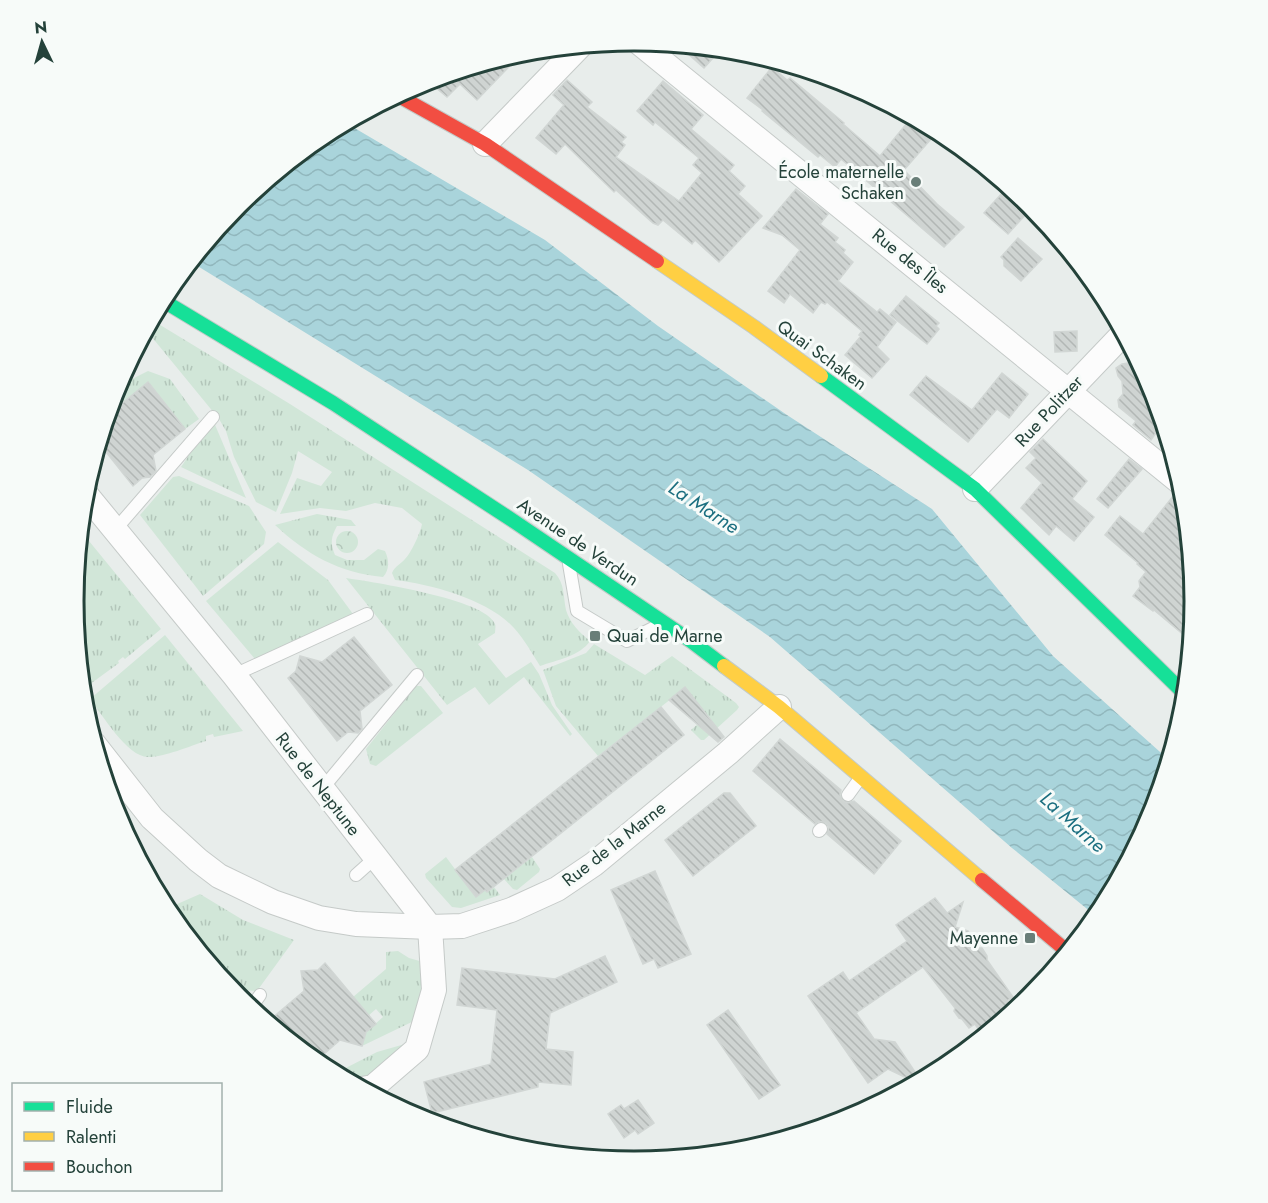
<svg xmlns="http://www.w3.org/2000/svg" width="1268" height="1203" viewBox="0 0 1268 1203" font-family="Jost,sans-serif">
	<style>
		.grass { fill: url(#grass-tufts) }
		.park { fill: url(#park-crowns) }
		.water { fill: url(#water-waves) }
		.building { fill: url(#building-back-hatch); stroke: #d1d6d4; stroke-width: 1.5 }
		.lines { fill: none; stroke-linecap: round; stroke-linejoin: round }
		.lane-casing { stroke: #c5cac8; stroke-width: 14 }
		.street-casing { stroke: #c5cac8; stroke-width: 26 }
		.fast-casing { stroke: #c3cbc8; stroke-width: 16 }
		.slow-casing { stroke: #c3cbc8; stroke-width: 16 }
		.jam-casing { stroke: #c3cbc8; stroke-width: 16 }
		.lane { stroke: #fcfcfc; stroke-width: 12 }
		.street { stroke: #fcfcfc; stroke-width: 24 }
		.fast { stroke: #16e098; stroke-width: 14 }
		.slow { stroke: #ffcf43; stroke-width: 14 }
		.jam { stroke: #f24e42; stroke-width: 14 }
		.poi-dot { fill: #697e78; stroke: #f7fbf9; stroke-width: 2 }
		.labels { text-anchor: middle; stroke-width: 6; stroke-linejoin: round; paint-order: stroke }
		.poi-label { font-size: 18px; fill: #24423a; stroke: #f7fbf9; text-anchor: end }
		.street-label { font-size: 18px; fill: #24423a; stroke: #f7fbf9 }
		.water-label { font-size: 20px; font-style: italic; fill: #1c6f80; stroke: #f7fbf9 }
		.rim { fill: none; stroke: #24423a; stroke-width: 3 }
	</style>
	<defs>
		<pattern id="grass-tufts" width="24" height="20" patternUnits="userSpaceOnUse" patternTransform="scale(1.5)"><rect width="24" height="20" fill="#d1e6d8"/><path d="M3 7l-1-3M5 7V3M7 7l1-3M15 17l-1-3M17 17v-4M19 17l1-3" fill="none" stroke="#b3c6ba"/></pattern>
		<pattern id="park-crowns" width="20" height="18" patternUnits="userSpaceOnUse" patternTransform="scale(1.5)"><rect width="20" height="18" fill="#d1e6d8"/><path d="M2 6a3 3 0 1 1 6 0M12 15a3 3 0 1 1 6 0" fill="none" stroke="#b3c6ba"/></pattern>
		<pattern id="water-waves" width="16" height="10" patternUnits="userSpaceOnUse" patternTransform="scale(1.5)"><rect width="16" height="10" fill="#a9d4db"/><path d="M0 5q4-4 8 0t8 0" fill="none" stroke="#91b7bd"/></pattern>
		<pattern id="building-back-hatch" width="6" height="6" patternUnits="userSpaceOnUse" patternTransform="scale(1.5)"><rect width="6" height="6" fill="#cfd4d2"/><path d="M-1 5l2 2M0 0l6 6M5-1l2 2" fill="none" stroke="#b2b7b5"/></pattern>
	</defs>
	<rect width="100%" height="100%" fill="#e8edeb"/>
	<!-- grass -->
	<g class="grass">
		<path d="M152 320 290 404 555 573C565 584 563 596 566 610 570 623 579 632 590 641 580 656 557 660 540 666 532 653 524 639 514 628 489 600 431 584 395 580L392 573C395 566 401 564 405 559 411 553 420 534 422 524L402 508 375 503 346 511 320 508 280 514 297 478 321 486 332 472 298 451 292 473 276 512 256 502 234 457 226 431 219 419 146 330Z"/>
		<polygon points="148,371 170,379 199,419 185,429 148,383 113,411 109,407 116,387"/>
		<polygon points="213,420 246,498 181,467"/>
		<polygon points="179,476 249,506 266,532 264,544 203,596 140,515 173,477"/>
		<path d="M317 514 351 520 356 526H337C331 537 330 543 335 555L347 560H364L378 549 385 551C389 559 390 570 383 577 339 573 306 554 275 525Z"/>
		<polygon points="80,530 161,629 125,659 123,657 118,661 119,663 82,690 73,601"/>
		<polygon points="278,542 328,580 353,614 255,659 206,601"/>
		<path d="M346 578C372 582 486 599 495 624 496 627 495 630 495 633L478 644 506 678 531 662 539 674 552 705 572 734 570 736 524 677 489 705 475 687 447 705Z"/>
		<path d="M165 635 243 731 214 737 213 734 206 736V741C190 746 165 757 148 757 127 757 102 714 90 699Z"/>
		<polygon points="594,644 645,675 672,656 736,703 739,707 737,710 704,740 701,740 691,730 699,723 698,721 706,714 685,688 598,756 556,706 543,670 586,653"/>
		<polygon points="416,686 421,686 443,713 376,766 370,764 366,749"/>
		<polygon points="446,857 475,896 485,890 487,892 494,887 500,895 461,908 452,907 426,878 425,874"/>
		<polygon points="532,857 540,869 539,872 517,890 513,889 504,879"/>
		<polygon points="200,894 243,920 294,940 257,991 230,989 166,909"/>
		<polygon points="398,951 409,958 423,962 424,976 418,1019 362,1046 366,1032 383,1017 376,1009 368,1016 353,997 386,969 386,952"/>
		<polygon points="405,1044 380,1071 353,1084 334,1074 377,1052"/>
	</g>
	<!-- park -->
	<circle class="park" cx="347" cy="542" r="11"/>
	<!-- water -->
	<polygon class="water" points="346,123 545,240 658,326 787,415 932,509 1053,656 1169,760 1152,817 1097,917 1012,848 770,637 528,470 191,262 238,205 323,135"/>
	<!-- building -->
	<g class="building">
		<polygon points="678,45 721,49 704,68"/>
		<polygon points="524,51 477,100 460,84 447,97 428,81"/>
		<polygon points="772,67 787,80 790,78 844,123 843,124 880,156 912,117 938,131 904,170 937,204 964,227 944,247 841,159 835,167 820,155 818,157 762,111 763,110 747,98"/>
		<polygon points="567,80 592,102 587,107 626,137 621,142 625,145 616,157 679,201 702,173 693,165 699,158 655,122 653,125 637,111 663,81 703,115 691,129 734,165 729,171 745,186 738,194 762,216 719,262 695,240 692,244 663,220 658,225 653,223 616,190 614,192 565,144 556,154 536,138 564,105 553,95"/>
		<polygon points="796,189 828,214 820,224 838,238 835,242 845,250 843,253 853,262 838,281 877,312 880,309 896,322 877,347 889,359 872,378 845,355 861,336 859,335 862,331 827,302 825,304 821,302 813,313 790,294 784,303 768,291 800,250 782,235 763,228"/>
		<polygon points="1003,192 1027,213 1008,234 984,213"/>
		<polygon points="1018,238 1042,259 1021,281 1004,266 1004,260 1001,257"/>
		<polygon points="906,296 939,323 936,326 939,329 927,344 890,315"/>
		<polygon points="1077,331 1077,351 1055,352 1054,332"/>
		<polygon points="1128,363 1136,370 1141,366 1152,387 1163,423 1151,440 1133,425 1136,421 1119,407 1118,400 1123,394 1122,381 1118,376 1116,368 1122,364"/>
		<polygon points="1002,373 1028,394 1009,418 997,409 968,442 910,395 926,376 972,410"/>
		<polygon points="148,382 185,429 153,455 156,471 150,477 142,478 133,486 99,443 107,416"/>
		<polygon points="1043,439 1087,481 1072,499 1094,517 1074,541 1056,526 1049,535 1021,508 1042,483 1026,468 1036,458 1030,452"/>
		<polygon points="1129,459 1142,469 1108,508 1097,499"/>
		<polygon points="1174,495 1185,502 1195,602 1191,641 1154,610 1153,611 1133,596 1140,587 1139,581 1146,572 1137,564 1138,563 1105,535 1120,516 1143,534"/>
		<polygon points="354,637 392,685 360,711 362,729 358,733 348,732 337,741 288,678 296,671 300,656 322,662"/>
		<polygon points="685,687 724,737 718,742 669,700"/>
		<polygon points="661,707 684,735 487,892 485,890 476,897 455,870"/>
		<polygon points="780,739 841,790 840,795 843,801 848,803 854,801 901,841 874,874 827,834 829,827 826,823 819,821 815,824 753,771"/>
		<polygon points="724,793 730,793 756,826 693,876 665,840"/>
		<polygon points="655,871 691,954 658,968 654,959 643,964 611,890"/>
		<polygon points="935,898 947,913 963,902 955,927 968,931 979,948 982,948 987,956 987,960 1013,997 1007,1001 1013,1009 980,1032 975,1024 969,1028 962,1019 959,1018 954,1011 955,1008 923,967 856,1013 874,1039 895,1042 921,1081 917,1083 888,1069 868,1083 808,996 843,972 849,981 907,941 896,925"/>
		<polygon points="605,956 617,982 550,1013 546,1049 573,1052 571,1085 538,1082 538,1087 432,1113 424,1082 491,1064 497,1010 457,1005 462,968 555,979"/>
		<polygon points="325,963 376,1024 366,1032 362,1046 340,1040 315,1062 289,1041 271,1019 304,991 301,971 318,970"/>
		<polygon points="728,1010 780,1085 759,1099 707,1025"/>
		<polygon points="638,1100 654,1123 638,1134 635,1130 624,1138 608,1114 621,1105 624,1109"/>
	</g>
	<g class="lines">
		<!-- lane casing -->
		<g class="lane-casing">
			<g id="lane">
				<polyline points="115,530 213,417"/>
				<polyline points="569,564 577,611 627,641 661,624"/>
				<polyline points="234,675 367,614"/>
				<polyline points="322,789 417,675"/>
				<polyline points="848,795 861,777"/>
				<polyline points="819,831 821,829"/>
				<polyline points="356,875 375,858"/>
				<polyline points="250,1009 260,995"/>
			</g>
		</g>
		<!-- street casing -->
		<g class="street-casing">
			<g id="street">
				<polyline points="637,41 1181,483"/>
				<polyline points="485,144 580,46"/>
				<polyline points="975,489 1124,333"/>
				<polyline points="84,492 234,675 430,927 434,990 417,1049 373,1087 362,1089"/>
				<polyline points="93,743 152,818 198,860 219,876 273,902 319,918 356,924 430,927 462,926 511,910 557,889 594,864 728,753 779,707"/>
			</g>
		</g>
		<!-- fast casing -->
		<g class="fast-casing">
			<g id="fast">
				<polyline points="162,300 333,403 515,522 691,641 724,666"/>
				<polyline points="821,376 975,489 1186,695"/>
			</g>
		</g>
		<!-- slow casing -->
		<g class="slow-casing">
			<g id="slow">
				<polyline points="657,261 754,327 821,376"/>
				<polyline points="724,666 779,707 982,880"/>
			</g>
		</g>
		<!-- jam casing -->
		<g class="jam-casing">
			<g id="jam">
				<polyline points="397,95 485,144 657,261"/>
				<polyline points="982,880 1068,952"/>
			</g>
		</g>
		<!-- lane -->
		<use href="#lane" class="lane"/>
		<!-- street -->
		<use href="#street" class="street"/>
		<!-- fast -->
		<use href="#fast" class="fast"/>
		<!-- slow -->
		<use href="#slow" class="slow"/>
		<!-- jam -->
		<use href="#jam" class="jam"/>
	</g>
	<!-- markers -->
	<g class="poi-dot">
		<circle cx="916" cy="182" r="6"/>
		<rect x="589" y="630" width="12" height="12" rx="3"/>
		<rect x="1024" y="932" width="12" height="12" rx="3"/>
	</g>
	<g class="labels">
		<!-- poi labels -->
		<g class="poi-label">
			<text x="904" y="178">École maternelle<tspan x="904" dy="21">Schaken</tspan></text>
			<text x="607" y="642" text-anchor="start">Quai de Marne</text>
			<text x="1018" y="944">Mayenne</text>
		</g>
		<!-- street labels -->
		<g class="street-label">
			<text transform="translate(910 261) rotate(39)" y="6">Rue des Îles</text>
			<text transform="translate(822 355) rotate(36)" y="6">Quai Schaken</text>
			<text transform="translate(1049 411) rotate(-47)" y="6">Rue Politzer</text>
			<text transform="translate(578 542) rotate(34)" y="6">Avenue de Verdun</text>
			<text transform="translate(318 784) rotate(52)" y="6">Rue de Neptune</text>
			<text transform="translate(614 844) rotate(-38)" y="6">Rue de la Marne</text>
		</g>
		<!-- water labels -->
		<g class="water-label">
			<text transform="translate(704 507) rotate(33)" y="7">La Marne</text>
			<text transform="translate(1073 822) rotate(42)" y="7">La Marne</text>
		</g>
	</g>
	<!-- crop -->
	<path d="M0 0H1268V1203H0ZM84 601a550 550 0 1 1 1100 0a550 550 0 1 1-1100 0Z" fill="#f7fbf9" fill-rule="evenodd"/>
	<path class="rim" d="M84 601a550 550 0 1 1 1100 0a550 550 0 1 1-1100 0Z"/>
	<!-- legend -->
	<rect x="12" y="1083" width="210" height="108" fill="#f7fbf9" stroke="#a3b1ad" stroke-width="1.5"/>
	<rect x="24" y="1102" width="30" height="9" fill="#16e098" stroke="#a3b1ad" stroke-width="1.5"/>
	<text x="66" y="1113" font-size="18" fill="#24423a">Fluide</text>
	<rect x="24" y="1132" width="30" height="9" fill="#ffcf43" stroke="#a3b1ad" stroke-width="1.5"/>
	<text x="66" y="1143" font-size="18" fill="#24423a">Ralenti</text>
	<rect x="24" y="1162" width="30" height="9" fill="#f24e42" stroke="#a3b1ad" stroke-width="1.5"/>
	<text x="66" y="1173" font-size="18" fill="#24423a">Bouchon</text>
	<!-- north arrow -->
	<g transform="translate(42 42) rotate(355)" stroke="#f7fbf9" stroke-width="4.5" paint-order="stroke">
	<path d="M0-4.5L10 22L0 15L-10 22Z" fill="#24423a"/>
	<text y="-9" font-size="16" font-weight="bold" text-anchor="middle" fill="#24423a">N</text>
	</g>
</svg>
